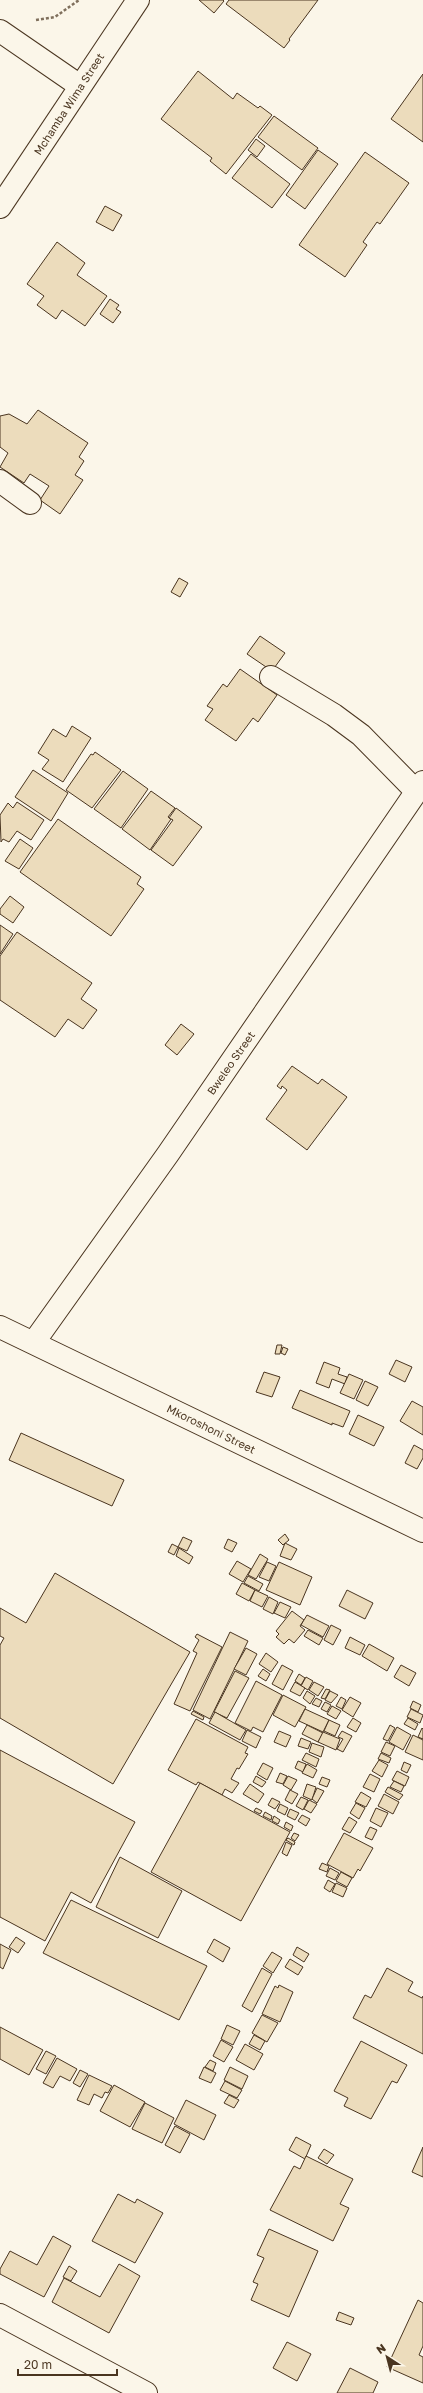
<svg xmlns="http://www.w3.org/2000/svg" width="423" height="2393" viewBox="0 0 423 2393" font-family="'Golos Text',sans-serif">
	<style>
		.building { fill: #ecdcbc; stroke: #4a3520 }
		.lines { fill: none; stroke-linecap: round; stroke-linejoin: round }
		.minor-casing { stroke: #4a3520; stroke-width: 24 }
		.tertiary-casing { stroke: #4a3520; stroke-width: 24 }
		.path { stroke: #7f6f5c; stroke-width: 2.5; stroke-dasharray: 3 2; stroke-linecap: butt }
		.minor { stroke: #fbf6e9; stroke-width: 22 }
		.tertiary { stroke: #fbf6e9; stroke-width: 22 }
		.labels { text-anchor: middle; stroke-width: 3; stroke-linejoin: round; paint-order: stroke }
		.street-label { font-size: 11px; fill: #4a3520; stroke: #fbf6e9 }
	</style>
	<rect width="100%" height="100%" fill="#fbf6e9"/>
	<!-- building -->
	<g class="building">
		<polygon points="199,0 223,0 224,1 214,13"/>
		<polygon points="229,0 318,0 289,39 290,40 284,48 226,4"/>
		<polygon points="198,71 233,99 237,93 258,108 260,106 272,115 226,174 210,161 212,158 161,119"/>
		<polygon points="423,74 423,142 391,119"/>
		<polygon points="274,116 318,148 302,170 258,137"/>
		<polygon points="256,139 265,146 257,157 248,150"/>
		<polygon points="318,150 338,164 305,209 286,195"/>
		<polygon points="365,152 409,183 380,224 377,222 363,242 367,245 345,277 299,245"/>
		<polygon points="251,154 290,184 272,208 232,178"/>
		<polygon points="105,206 122,215 113,231 96,222"/>
		<polygon points="57,242 85,263 77,275 107,296 85,326 62,310 56,319 37,305 44,296 27,284"/>
		<polygon points="110,299 119,305 116,309 121,312 113,323 100,314"/>
		<polygon points="38,410 88,443 79,457 84,461 75,475 83,480 60,514 40,500 49,486 30,474 24,483 0,467 8,453 0,447 0,416 9,414 27,424"/>
		<polygon points="179,578 188,583 180,597 171,592"/>
		<polygon points="260,636 285,653 272,671 247,654"/>
		<polygon points="240,669 277,695 258,722 253,718 236,741 205,720 213,709 207,706 223,684 227,687"/>
		<polygon points="72,726 91,738 63,782 42,769 49,760 38,753 53,729 66,737"/>
		<polygon points="95,752 121,770 92,808 66,790 91,754 93,755"/>
		<polygon points="33,770 68,793 51,821 15,797"/>
		<polygon points="123,771 148,789 121,828 94,809"/>
		<polygon points="151,791 175,808 168,817 171,819 150,850 122,829"/>
		<polygon points="17,802 44,820 31,840 17,831 9,842 3,839 1,842 0,815 8,803 13,808"/>
		<polygon points="176,808 202,827 173,866 151,850 173,820 169,818"/>
		<polygon points="58,819 141,877 137,884 144,889 111,936 20,872"/>
		<polygon points="20,839 33,848 19,869 5,861"/>
		<polygon points="10,896 24,907 13,923 0,914 0,909"/>
		<polygon points="0,925 13,934 0,954"/>
		<polygon points="17,932 92,983 81,999 97,1010 83,1029 68,1019 55,1037 0,1000 0,956"/>
		<polygon points="181,1024 194,1034 177,1055 165,1045"/>
		<polygon points="292,1066 318,1084 322,1079 347,1097 307,1150 266,1119 287,1090 282,1086 281,1089 277,1086"/>
		<polygon points="277,1345 282,1345 280,1354 275,1354"/>
		<polygon points="283,1347 288,1349 285,1355 281,1353"/>
		<polygon points="396,1360 412,1367 405,1382 389,1374"/>
		<polygon points="324,1362 340,1368 338,1374 347,1377 345,1384 332,1379 329,1388 316,1383"/>
		<polygon points="264,1372 280,1377 272,1397 256,1392"/>
		<polygon points="349,1374 363,1380 354,1399 340,1393"/>
		<polygon points="365,1381 378,1387 368,1406 356,1400"/>
		<polygon points="300,1390 350,1411 343,1427 332,1423 332,1425 292,1408"/>
		<polygon points="412,1401 423,1407 423,1435 400,1421"/>
		<polygon points="358,1415 384,1427 374,1446 349,1434"/>
		<polygon points="21,1433 124,1480 112,1506 9,1460"/>
		<polygon points="414,1445 423,1450 423,1458 417,1469 405,1463"/>
		<polygon points="285,1534 289,1540 283,1545 278,1540"/>
		<polygon points="183,1537 192,1541 187,1551 178,1547"/>
		<polygon points="228,1539 237,1543 232,1552 224,1548"/>
		<polygon points="285,1543 297,1549 291,1560 280,1556"/>
		<polygon points="172,1544 178,1547 174,1555 168,1552"/>
		<polygon points="179,1548 193,1557 189,1564 176,1556"/>
		<polygon points="260,1554 268,1559 256,1579 248,1575"/>
		<polygon points="237,1561 251,1569 243,1582 229,1574"/>
		<polygon points="267,1562 276,1566 269,1581 259,1577"/>
		<polygon points="279,1562 312,1577 300,1605 266,1590"/>
		<polygon points="55,1573 190,1652 113,1784 0,1718 0,1645 4,1638 0,1636 0,1608 26,1623"/>
		<polygon points="248,1576 263,1584 259,1591 244,1583"/>
		<polygon points="242,1583 255,1590 249,1601 236,1594"/>
		<polygon points="255,1590 268,1596 262,1607 250,1601"/>
		<polygon points="347,1590 373,1603 365,1619 339,1606"/>
		<polygon points="269,1597 278,1602 273,1614 263,1609"/>
		<polygon points="280,1602 291,1607 285,1618 274,1613"/>
		<polygon points="292,1611 304,1620 300,1626 305,1630 294,1643 289,1639 284,1644 276,1637 279,1634 276,1631"/>
		<polygon points="307,1615 329,1626 323,1637 301,1625"/>
		<polygon points="331,1625 341,1630 333,1645 324,1640"/>
		<polygon points="308,1630 323,1638 319,1645 304,1636"/>
		<polygon points="230,1632 248,1641 210,1719 193,1710"/>
		<polygon points="197,1634 222,1647 190,1711 174,1704 197,1653 193,1651 199,1640 195,1637"/>
		<polygon points="350,1637 365,1645 360,1655 345,1648"/>
		<polygon points="369,1644 394,1658 387,1671 362,1656"/>
		<polygon points="246,1648 257,1654 246,1675 234,1669"/>
		<polygon points="266,1653 278,1662 271,1672 259,1664"/>
		<polygon points="282,1665 293,1671 283,1690 272,1684"/>
		<polygon points="401,1665 416,1673 409,1686 394,1677"/>
		<polygon points="263,1669 270,1674 266,1681 258,1676"/>
		<polygon points="235,1671 249,1678 227,1718 214,1712"/>
		<polygon points="299,1674 305,1678 301,1685 295,1681"/>
		<polygon points="306,1677 313,1681 308,1690 301,1686"/>
		<polygon points="256,1681 282,1695 263,1732 253,1727 251,1731 235,1723"/>
		<polygon points="295,1682 305,1688 300,1696 290,1691"/>
		<polygon points="314,1682 324,1687 318,1696 309,1690"/>
		<polygon points="326,1689 330,1690 325,1699 321,1698"/>
		<polygon points="307,1691 315,1696 310,1704 303,1698"/>
		<polygon points="330,1691 338,1695 331,1703 325,1700"/>
		<polygon points="283,1695 306,1707 295,1727 273,1715"/>
		<polygon points="341,1697 346,1700 342,1709 336,1706"/>
		<polygon points="350,1697 361,1703 353,1717 342,1710"/>
		<polygon points="316,1698 322,1701 319,1707 312,1704"/>
		<polygon points="413,1701 421,1705 418,1712 410,1708"/>
		<polygon points="325,1702 331,1705 327,1712 321,1709"/>
		<polygon points="332,1706 341,1711 336,1719 327,1714"/>
		<polygon points="305,1709 329,1720 323,1732 299,1721"/>
		<polygon points="411,1709 423,1715 420,1723 407,1717"/>
		<polygon points="193,1711 204,1717 203,1720 191,1714"/>
		<polygon points="215,1712 246,1730 240,1740 209,1723"/>
		<polygon points="353,1718 361,1723 356,1732 347,1727"/>
		<polygon points="408,1718 418,1724 415,1730 404,1724"/>
		<polygon points="196,1719 248,1747 245,1753 248,1754 239,1769 237,1768 231,1779 239,1783 232,1793 225,1789 222,1795 198,1782 196,1785 168,1770"/>
		<polygon points="329,1720 340,1725 335,1736 324,1731"/>
		<polygon points="307,1725 323,1733 318,1742 302,1734"/>
		<polygon points="390,1725 395,1728 388,1741 383,1739"/>
		<polygon points="397,1727 411,1735 403,1750 389,1742"/>
		<polygon points="422,1728 423,1729 423,1739 418,1737"/>
		<polygon points="247,1730 261,1737 256,1748 242,1741"/>
		<polygon points="279,1731 291,1736 286,1747 274,1742"/>
		<polygon points="342,1731 352,1736 343,1752 337,1749 343,1739 338,1737"/>
		<polygon points="323,1732 340,1739 336,1750 318,1742"/>
		<polygon points="413,1735 423,1740 423,1760 405,1752"/>
		<polygon points="301,1738 311,1742 308,1749 298,1746"/>
		<polygon points="386,1742 395,1746 390,1756 381,1752"/>
		<polygon points="312,1743 324,1747 321,1757 309,1752"/>
		<polygon points="0,1750 135,1822 91,1903 71,1892 45,1941 0,1917"/>
		<polygon points="306,1753 319,1759 316,1767 302,1760"/>
		<polygon points="381,1753 391,1758 389,1763 378,1759"/>
		<polygon points="379,1760 388,1765 382,1777 372,1771"/>
		<polygon points="298,1761 306,1764 303,1772 295,1768"/>
		<polygon points="404,1762 411,1765 407,1773 401,1770"/>
		<polygon points="263,1763 273,1768 267,1780 257,1774"/>
		<polygon points="307,1764 317,1770 313,1778 302,1773"/>
		<polygon points="397,1771 409,1777 405,1786 392,1780"/>
		<polygon points="280,1773 287,1776 283,1784 276,1782"/>
		<polygon points="370,1774 380,1779 374,1792 363,1787"/>
		<polygon points="256,1776 266,1782 262,1787 253,1782"/>
		<polygon points="288,1776 297,1780 291,1790 283,1785"/>
		<polygon points="322,1777 330,1780 327,1787 319,1784"/>
		<polygon points="394,1781 404,1786 401,1792 390,1787"/>
		<polygon points="200,1783 290,1832 241,1921 151,1872"/>
		<polygon points="250,1784 264,1794 258,1803 243,1794"/>
		<polygon points="307,1784 316,1787 312,1800 303,1796"/>
		<polygon points="388,1787 403,1795 399,1800 385,1792"/>
		<polygon points="317,1788 324,1791 317,1803 312,1799"/>
		<polygon points="290,1790 298,1794 292,1804 285,1800"/>
		<polygon points="361,1792 371,1798 366,1807 355,1802"/>
		<polygon points="384,1794 399,1802 393,1814 378,1806"/>
		<polygon points="301,1797 308,1800 303,1810 296,1806"/>
		<polygon points="272,1798 280,1802 275,1809 268,1805"/>
		<polygon points="309,1800 317,1804 311,1813 304,1809"/>
		<polygon points="356,1803 365,1808 359,1819 350,1813"/>
		<polygon points="280,1804 288,1808 285,1815 277,1811"/>
		<polygon points="256,1808 262,1811 260,1814 254,1811"/>
		<polygon points="376,1808 388,1813 381,1827 370,1821"/>
		<polygon points="290,1809 299,1813 295,1820 287,1816"/>
		<polygon points="265,1812 272,1816 271,1820 263,1816"/>
		<polygon points="302,1815 310,1819 306,1826 298,1821"/>
		<polygon points="274,1816 280,1820 278,1824 272,1821"/>
		<polygon points="349,1817 357,1822 350,1833 342,1829"/>
		<polygon points="286,1822 293,1826 291,1831 284,1827"/>
		<polygon points="370,1827 377,1830 372,1840 365,1837"/>
		<polygon points="294,1833 299,1835 295,1841 291,1838"/>
		<polygon points="344,1833 373,1848 360,1871 358,1869 353,1878 327,1864"/>
		<polygon points="288,1838 295,1842 294,1845 286,1840"/>
		<polygon points="286,1842 292,1845 287,1856 282,1853"/>
		<polygon points="120,1857 182,1891 158,1938 96,1907"/>
		<polygon points="322,1863 329,1866 327,1872 319,1869"/>
		<polygon points="330,1868 339,1873 335,1880 326,1876"/>
		<polygon points="341,1872 352,1878 347,1887 336,1881"/>
		<polygon points="328,1880 335,1884 330,1892 324,1888"/>
		<polygon points="336,1883 347,1888 343,1897 332,1892"/>
		<polygon points="71,1900 207,1966 179,2020 43,1953"/>
		<polygon points="16,1937 25,1943 18,1953 9,1947"/>
		<polygon points="214,1939 230,1948 223,1962 207,1952"/>
		<polygon points="0,1944 11,1950 3,1969 0,1967"/>
		<polygon points="297,1947 309,1954 304,1962 293,1955"/>
		<polygon points="272,1952 282,1958 273,1973 263,1966"/>
		<polygon points="290,1959 303,1967 298,1975 285,1967"/>
		<polygon points="262,1968 272,1974 252,2012 242,2006"/>
		<polygon points="387,1968 413,1982 408,1991 422,1998 423,1996 423,2054 353,2018 365,1995 371,1998"/>
		<polygon points="279,1985 293,1992 280,2022 262,2014 275,1986 278,1988"/>
		<polygon points="262,2015 278,2023 267,2042 252,2033"/>
		<polygon points="227,2025 240,2031 233,2045 221,2039"/>
		<polygon points="0,2027 43,2050 29,2075 0,2059"/>
		<polygon points="254,2035 265,2041 260,2050 249,2044"/>
		<polygon points="221,2040 233,2047 224,2062 213,2056"/>
		<polygon points="361,2041 407,2065 397,2083 392,2081 371,2119 344,2106 348,2098 334,2091"/>
		<polygon points="245,2044 263,2054 254,2070 236,2060"/>
		<polygon points="46,2051 56,2056 46,2074 36,2069"/>
		<polygon points="57,2058 77,2069 70,2081 60,2076 53,2088 43,2083"/>
		<polygon points="210,2060 216,2063 213,2071 205,2067"/>
		<polygon points="204,2067 216,2073 211,2083 199,2078"/>
		<polygon points="230,2067 248,2076 242,2089 224,2080"/>
		<polygon points="80,2070 88,2074 80,2087 73,2083"/>
		<polygon points="89,2075 112,2086 108,2093 105,2092 102,2098 94,2094 89,2105 77,2100"/>
		<polygon points="225,2081 242,2090 237,2098 220,2090"/>
		<polygon points="114,2085 145,2102 130,2127 100,2111"/>
		<polygon points="229,2095 239,2100 234,2108 224,2103"/>
		<polygon points="186,2100 216,2115 204,2140 174,2124"/>
		<polygon points="145,2103 174,2118 162,2143 132,2129"/>
		<polygon points="175,2126 190,2134 180,2153 165,2145"/>
		<polygon points="296,2137 311,2145 305,2159 289,2150"/>
		<polygon points="423,2147 423,2177 412,2172"/>
		<polygon points="324,2149 334,2155 327,2164 318,2158"/>
		<polygon points="306,2156 353,2179 340,2204 349,2208 333,2241 270,2210 294,2166 300,2169"/>
		<polygon points="118,2194 135,2203 137,2199 163,2213 135,2263 92,2241"/>
		<polygon points="269,2229 318,2251 289,2317 251,2300 258,2284 253,2282 264,2258 257,2255"/>
		<polygon points="53,2236 71,2246 44,2297 0,2274 0,2269 10,2251 37,2265"/>
		<polygon points="119,2264 140,2276 109,2333 52,2302 64,2278 100,2297"/>
		<polygon points="69,2266 77,2271 71,2281 63,2277"/>
		<polygon points="418,2300 423,2303 423,2346 419,2355 423,2357 423,2383 387,2367"/>
		<polygon points="339,2312 354,2318 351,2325 336,2320"/>
		<polygon points="287,2342 311,2354 297,2381 273,2368"/>
		<polygon points="350,2368 378,2382 373,2393 337,2393"/>
	</g>
	<g class="lines">
		<!-- minor casing -->
		<g class="minor-casing">
			<g id="minor">
				<polyline points="0,31 80,86"/>
				<polyline points="0,207 138,0"/>
				<polyline points="0,481 30,503"/>
				<polyline points="271,677 334,715 361,735 416,791"/>
				<polyline points="34,1342 168,1154 423,782"/>
				<polyline points="0,2315 146,2393"/>
			</g>
		</g>
		<!-- tertiary casing -->
		<g class="tertiary-casing">
			<polyline id="tertiary" points="0,1327 423,1531"/>
		</g>
		<!-- path -->
		<polyline class="path" points="36,20 55,17 79,0"/>
		<!-- minor -->
		<use href="#minor" class="minor"/>
		<!-- tertiary -->
		<use href="#tertiary" class="tertiary"/>
	</g>
	<g class="labels">
		<!-- street labels -->
		<g class="street-label">
			<text transform="translate(69 104) rotate(-57)" y="4">Mchamba Wima Street</text>
			<text transform="translate(231 1063) rotate(-55)" y="4">Bweleo Street</text>
			<text transform="translate(211 1429) rotate(26)" y="4">Mkoroshoni Street</text>
		</g>
	</g>
	<!-- north arrow -->
	<g transform="translate(387 2357) rotate(324)" stroke="#fbf6e9" stroke-width="3" paint-order="stroke">
	<path d="M0-3L7 15L0 10L-7 15Z" fill="#4a3520"/>
	<text y="-6" font-size="11" font-weight="bold" text-anchor="middle" fill="#4a3520">N</text>
	</g>
	<!-- scale -->
	<path d="M18 2369v6h99v-6" fill="none" stroke="#4a3520" stroke-width="2"/>
	<text x="24" y="2369" font-size="12" fill="#4a3520" stroke="#fbf6e9" stroke-width="3" paint-order="stroke">20 m</text>
</svg>
